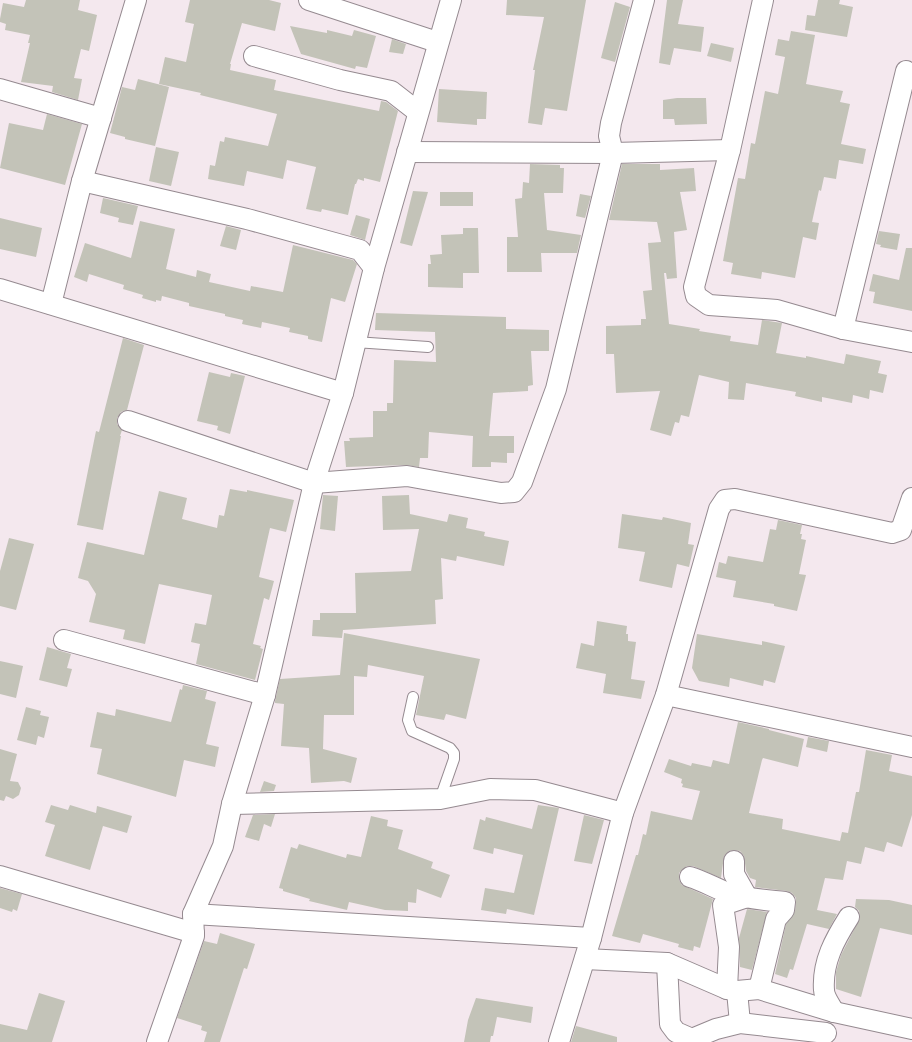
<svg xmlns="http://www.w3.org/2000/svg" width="912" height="1042" viewBox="0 0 912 1042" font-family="Cabin,sans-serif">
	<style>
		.building { fill: #c3c3b8 }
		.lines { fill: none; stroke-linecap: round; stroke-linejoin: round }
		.service-casing { stroke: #958a90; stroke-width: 12 }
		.minor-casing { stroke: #958a90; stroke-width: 22 }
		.service { stroke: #fff; stroke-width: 10 }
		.minor { stroke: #fff; stroke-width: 20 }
	</style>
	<rect width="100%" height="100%" fill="#f4e8ee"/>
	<!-- building -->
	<g class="building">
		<polygon points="26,0 80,0 78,10 97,15 89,51 81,49 74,78 82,79 78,100 52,92 53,86 21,82 30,43 28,43 30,35 5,30 6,24 0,22 0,19 3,3 24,7"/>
		<polygon points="190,0 269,0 281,3 275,31 242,23 230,64 231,64 230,70 276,80 274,90 379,111 381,101 386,102 398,111 380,182 364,178 364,181 358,179 356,184 355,184 348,215 322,209 321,212 306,209 316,167 287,160 283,179 247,171 244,186 208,179 210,165 215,166 220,141 224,142 225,137 268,146 277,114 200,95 201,93 159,84 165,57 186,62 194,24 185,22"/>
		<polygon points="507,0 586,0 567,111 545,108 542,125 528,123 535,70 533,70 544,17 506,15"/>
		<polygon points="667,0 683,0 678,24 704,27 701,52 674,48 670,65 659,63"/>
		<polygon points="818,0 840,0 839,4 853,7 847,37 805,30 807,15 815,16"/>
		<polygon points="615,2 630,7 615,62 601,58"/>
		<polygon points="290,26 327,33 327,30 352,36 354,30 376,36 367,68 356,66 355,69 301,54"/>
		<polygon points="791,31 815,35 806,84 843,91 840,102 850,104 841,144 866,149 863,164 839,160 836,179 824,177 821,191 819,190 812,222 819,223 816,240 803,237 795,278 762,272 761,279 731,274 733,263 723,261 738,178 745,179 751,143 755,144 765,91 778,94 785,57 775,55 778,39 789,41"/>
		<polygon points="392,39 406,44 403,54 389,52"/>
		<polygon points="711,43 734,48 731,62 707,56"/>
		<polygon points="138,79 169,87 155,146 125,139 125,137 110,133 122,87 135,90"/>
		<polygon points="439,89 487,92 486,119 477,119 477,125 437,122"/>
		<polygon points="677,98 706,98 707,124 675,125 674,119 663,119 663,100"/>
		<polygon points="47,114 82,124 65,185 0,168 9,123 43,130"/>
		<polygon points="156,147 179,152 171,186 149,181"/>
		<polygon points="530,164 560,165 560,168 564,168 563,193 544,193 547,230 581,235 577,253 541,253 542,272 507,272 507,237 518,237 515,199 522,198 523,182 529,183"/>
		<polygon points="622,164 660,164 660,170 694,168 696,191 680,192 687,230 674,232 677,278 667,279 666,273 664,273 669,324 700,329 699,331 731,336 730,341 758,345 762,320 782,323 776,353 806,358 806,356 844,364 846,354 881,361 878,373 887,375 883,393 870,390 869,399 853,395 852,403 822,397 822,402 795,396 796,392 746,383 744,400 728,399 729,382 699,375 689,417 681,415 679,423 675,422 671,436 650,430 660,391 616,393 614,354 606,354 606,326 641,325 641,319 646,319 643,291 652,290 648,243 661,242 657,222 609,220"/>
		<polygon points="413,191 428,192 412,246 400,243"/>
		<rect x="440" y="192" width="33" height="14"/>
		<polygon points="580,194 591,196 585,218 576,216"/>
		<polygon points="103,198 138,206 133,225 118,222 119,218 100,213"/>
		<polygon points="356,215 370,219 365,240 350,235"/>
		<polygon points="0,218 42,228 36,257 0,249"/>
		<polygon points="140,221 175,229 166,269 196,277 197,270 211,274 209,282 250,291 251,286 283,292 293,245 353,260 357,264 345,302 331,298 322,342 308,339 308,336 289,332 290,328 262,322 261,328 242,324 243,320 225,316 225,314 189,306 189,303 162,296 161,301 156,300 156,302 142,298 143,295 123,289 124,285 89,274 87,282 74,277 85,243 131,258"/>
		<polygon points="226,226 241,230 236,250 220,246"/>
		<polygon points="463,228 478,228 479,273 463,273 463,288 428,287 428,264 431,264 430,255 442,254 441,235 463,234"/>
		<polygon points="879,231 900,234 897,250 880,247 881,245 876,244"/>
		<polygon points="906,248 912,248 912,311 873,303 875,292 869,291 873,274 899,280"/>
		<polygon points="376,313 506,317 506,329 549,330 549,351 531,351 533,385 528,386 528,391 493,393 489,436 514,436 514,453 507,453 507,463 491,462 491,467 472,467 473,436 429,432 428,458 420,458 419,467 406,465 346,467 344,441 350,441 349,438 373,437 373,411 387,411 387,403 393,403 394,360 436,362 435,332 375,330"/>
		<polygon points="123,338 144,345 127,410 121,412 117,418 117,424 122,430 120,436 121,436 103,530 77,525 96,431 99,432"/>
		<polygon points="209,372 230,377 231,373 245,376 230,434 217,430 218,426 197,421"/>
		<polygon points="230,489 247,492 247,490 294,500 286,532 270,528 259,577 274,581 269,600 264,598 253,644 261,646 260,648 263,649 255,680 196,664 200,644 191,642 195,623 206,625 212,595 159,584 145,644 123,639 125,630 89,622 96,594 88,581 78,578 87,542 144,555 159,491 187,498 182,519 217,528 219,515 224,516"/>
		<polygon points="323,495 338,496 335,531 320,529"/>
		<polygon points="409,495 410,514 447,522 449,514 468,518 466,528 485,532 484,536 509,541 504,566 457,556 456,561 441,558 443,599 435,600 436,624 343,630 342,638 312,636 313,620 320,620 320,613 356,613 355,573 411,571 419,529 383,530 382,496"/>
		<polygon points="622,514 662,520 663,517 691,523 688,544 694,545 689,567 677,564 672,588 639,581 645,552 618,548"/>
		<polygon points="778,520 802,525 800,534 802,534 801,539 806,540 799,574 806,575 797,611 774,606 774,604 733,597 736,581 716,577 719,562 726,564 728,556 763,562 770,529 776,530"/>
		<polygon points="9,538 34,544 16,610 0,606 0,571"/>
		<polygon points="597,621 627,626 626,634 628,634 628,641 636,642 631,679 645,681 641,699 603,693 606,674 576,668 581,643 594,646"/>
		<polygon points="344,633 480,659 466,719 446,714 444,720 416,715 424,676 368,665 367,677 354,676 354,715 324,715 323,749 357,758 351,783 344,781 311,783 309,748 281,746 284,704 275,703 275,701 280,679 340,675"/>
		<polygon points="697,634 762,645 762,641 785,646 775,683 764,680 763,686 730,678 729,687 699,681 692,668"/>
		<polygon points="47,647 71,654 67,668 72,669 67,687 39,680"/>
		<polygon points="0,661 23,666 16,698 0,694"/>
		<polygon points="183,685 207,691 205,699 216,702 206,744 219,747 215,767 184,760 176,797 97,774 102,749 90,747 97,712 115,716 116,709 171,722 180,689 182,690"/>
		<polygon points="26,707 41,711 40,715 49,717 44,738 38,736 36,745 17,740"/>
		<polygon points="738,722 769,729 769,730 804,739 798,767 763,758 762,760 749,813 783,819 782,829 840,841 842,832 848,833 856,792 859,792 866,750 892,755 889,771 912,776 912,815 902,847 887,842 884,852 865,847 861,864 847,861 843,880 825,878 817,910 837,914 829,929 807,924 793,970 790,969 787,978 775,974 786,924 795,911 796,898 792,893 787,891 755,887 756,880 750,878 746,871 744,856 740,851 734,850 729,851 724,856 721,878 693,866 687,866 679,873 679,880 682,885 713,899 700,948 694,946 693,951 678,947 679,944 643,934 640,943 612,936 636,855 638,855 643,834 646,835 651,811 692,820 700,791 682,787 683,784 681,783 682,779 664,772 669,759 691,766 692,763 711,767 713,760 729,764"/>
		<polygon points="808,737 829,741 827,752 806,747"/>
		<polygon points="0,749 17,754 10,781 18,782 21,788 19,795 13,799 6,796 4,801 0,800"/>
		<polygon points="264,781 276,785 274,791 260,792"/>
		<polygon points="51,805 68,810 70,805 96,813 97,806 132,816 127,833 103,826 90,870 45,856 55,825 45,822"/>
		<polygon points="538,805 559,808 534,915 507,909 506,914 481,910 485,888 514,893 523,855 494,848 493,854 473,849 480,819 485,821 486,817 532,829"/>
		<polygon points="275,814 271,827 264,824 259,841 245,837 253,815"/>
		<polygon points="584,815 604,820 592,864 574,861"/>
		<polygon points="371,816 388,820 387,826 403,830 398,849 433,862 431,868 450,875 441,898 417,889 416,903 408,902 408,911 385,910 349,902 347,910 309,901 310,899 283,891 283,889 279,888 291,847 297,849 299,844 346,858 347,854 361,857"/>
		<polygon points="0,888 22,894 17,911 13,909 12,912 0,908"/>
		<polygon points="856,899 889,900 912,905 912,935 880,928 861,997 836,989 836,972 841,955 860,918 859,911 855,907"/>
		<polygon points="747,909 767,912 752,970 740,967 739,938"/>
		<polygon points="220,933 255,944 247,969 244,968 220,1042 204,1042 207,1032 201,1030 202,1026 177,1018 204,941 217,944"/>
		<polygon points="39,993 65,1001 52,1042 0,1042 0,1024 27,1030"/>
		<polygon points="476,998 533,1007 531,1023 497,1017 493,1036 491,1036 490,1042 464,1042 468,1020"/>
		<polygon points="576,1026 617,1037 617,1042 571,1042"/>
	</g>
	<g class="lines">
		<!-- service casing -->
		<g class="service-casing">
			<g id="service">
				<polyline points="355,342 428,347"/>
				<polyline points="413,697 408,720 412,731 450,748 454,753 454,759 440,799"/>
			</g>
		</g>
		<!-- minor casing -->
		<g class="minor-casing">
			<g id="minor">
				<polyline points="309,0 437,42"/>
				<polyline points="763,0 730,150 694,287 696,296 709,305 777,310 843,329 912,342"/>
				<polyline points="254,56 340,80 391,91 418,112"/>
				<polyline points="0,89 101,118"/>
				<polyline points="407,152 613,153 730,150"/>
				<polyline points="82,181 247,219 360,250 374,268"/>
				<polyline points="0,289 343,393"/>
				<polyline points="51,304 82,181 136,0"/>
				<polyline points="843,329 906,71"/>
				<polyline points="128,421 314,483 407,476 501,493 514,492 522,482 556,389 613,153 609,136 611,123 644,0"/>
				<polyline points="64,640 265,695"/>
				<polyline points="666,695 912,747"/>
				<polyline points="232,804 440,799 490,789 535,790 623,813"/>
				<polyline points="0,876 194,933"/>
				<path d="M690 877C703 881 715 888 728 893 746 899 766 900 785 902L784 910 776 919 759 989"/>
				<polyline points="193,914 591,938"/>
				<polyline points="585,959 667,963 727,989 737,991 759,989 834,1012 912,1029"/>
				<polyline points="667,963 670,1024 676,1032 692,1039 716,1029 740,1023 826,1033"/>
				<polyline points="727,989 729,947 723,905 747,897 734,874 734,861"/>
				<polyline points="737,991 740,1023"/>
				<path d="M834 1012C831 1006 824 997 824 990 822 962 835 939 849 917"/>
				<polyline points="157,1042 194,936 193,914 223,846 232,804 265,695 314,483 343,393 374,268 451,0"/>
				<polyline points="559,1042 591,938 623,813 666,695 719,509 725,500 735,499 892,533 901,530 912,498"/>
			</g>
		</g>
		<!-- service -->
		<use href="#service" class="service"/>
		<!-- minor -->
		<use href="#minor" class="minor"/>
	</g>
</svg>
